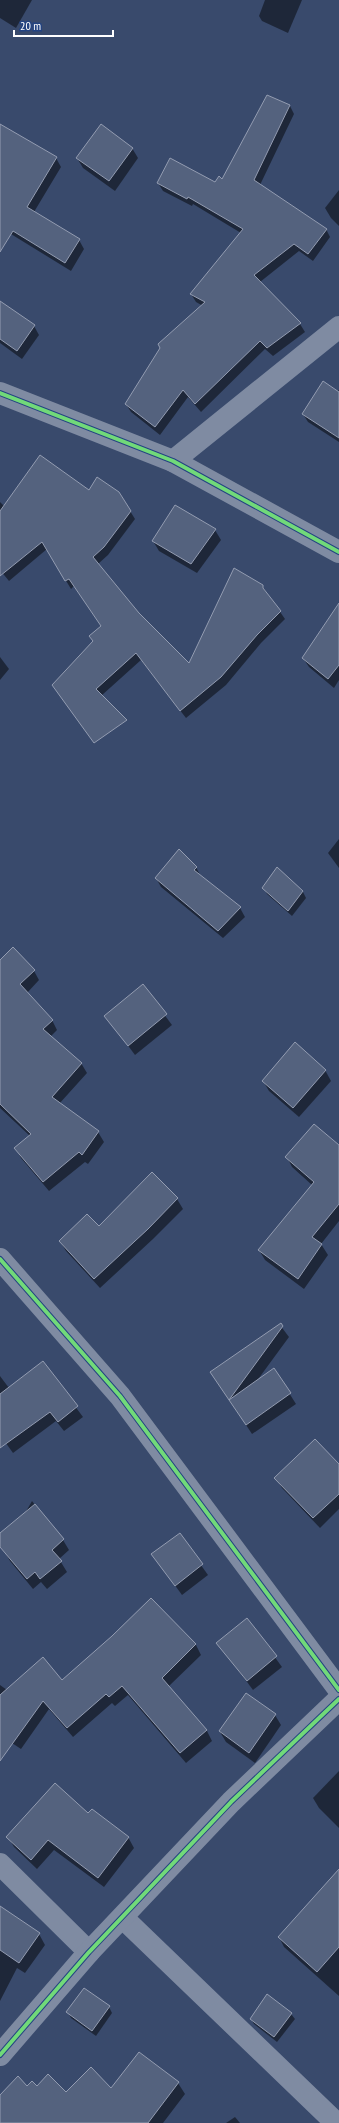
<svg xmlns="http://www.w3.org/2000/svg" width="339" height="2123" viewBox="0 0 339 2123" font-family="'PT Sans Narrow',sans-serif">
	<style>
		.shadow { fill: #0007 }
		.building { fill: #54627e; stroke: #939cb1 }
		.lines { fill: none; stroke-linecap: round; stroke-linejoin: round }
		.minor { stroke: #7f8ba2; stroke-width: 22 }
		.cycleway-casing { stroke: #234382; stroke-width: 6 }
		.cycleway { stroke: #71d979; stroke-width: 4 }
	</style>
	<rect width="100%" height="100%" fill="#394a6c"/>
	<!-- shadow -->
	<g class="shadow">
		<polygon points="0,0 32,0 16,28 0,18"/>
		<polygon points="265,0 302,0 288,33 262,21 259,16"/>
		<polygon points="267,96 290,106 294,114 260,185 326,229 330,237 313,261 299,251 260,282 300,324 305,332 273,356 265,349 201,412 188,397 160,435 131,412 126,404 203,306 196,302 191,294 241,233 193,204 192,206 163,191 158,183 216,183 223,181"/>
		<polygon points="0,131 56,158 61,167 34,212 79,240 84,249 71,271 6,231 0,238"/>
		<polygon points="132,148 138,158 115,191 83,168 77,158"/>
		<polygon points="339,190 339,226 331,218 325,208"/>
		<polygon points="0,302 34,326 39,335 22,359 0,343"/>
		<polygon points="339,390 339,442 308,422 303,414"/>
		<polygon points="89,491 130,511 135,519 108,555 98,564 138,613 189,665 262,586 285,619 261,643 226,685 186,718 141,660 101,696 80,669 94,642 90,636 102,627 74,586 71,589 47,549 9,581 0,570 0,502 4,506"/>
		<polygon points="215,530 221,540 197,573 159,551 153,541"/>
		<polygon points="339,605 339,680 334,688 309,667 303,658"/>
		<polygon points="0,657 9,669 0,680"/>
		<polygon points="339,839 339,868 328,853"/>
		<polygon points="196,867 201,877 240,908 245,917 223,938 161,887 156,878"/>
		<polygon points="277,869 303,892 306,898 292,916 267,894 264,888"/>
		<polygon points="0,961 34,971 39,980 27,993 52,1020 57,1030 50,1037 81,1063 87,1073 59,1104 98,1132 104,1142 88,1164 85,1162 49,1191 21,1158 16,1148 30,1136 0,1108"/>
		<polygon points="143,986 172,1025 135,1055 106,1016"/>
		<polygon points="325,1070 331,1081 299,1117 269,1091 263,1081"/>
		<polygon points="339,1147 339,1221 321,1244 328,1255 304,1289 265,1260 259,1250 312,1185 292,1167 287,1157"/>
		<polygon points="152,1174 177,1199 183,1209 153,1239 100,1288 66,1251 60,1241 99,1228"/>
		<polygon points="280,1325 289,1337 256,1382 274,1369 296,1404 252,1434 211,1372"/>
		<polygon points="42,1362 83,1417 64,1431 56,1421 13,1453 3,1439 0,1441 0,1376 9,1388"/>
		<polygon points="339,1466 339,1509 320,1528 282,1488 276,1478"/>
		<polygon points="32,1501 63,1540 69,1550 59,1559 67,1572 47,1589 41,1582 33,1589 10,1561 4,1550"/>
		<polygon points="179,1534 208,1575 182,1595 153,1555"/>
		<polygon points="151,1600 196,1645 201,1655 168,1687 207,1731 212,1741 186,1763 128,1695 115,1706 112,1703 73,1737 49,1709 21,1749 0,1735 0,1685 7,1690 62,1681 113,1636"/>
		<polygon points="247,1619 282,1667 253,1690 218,1643"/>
		<polygon points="275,1715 281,1725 255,1763 226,1742 220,1732"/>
		<polygon points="339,1771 339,1828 319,1808 313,1798"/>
		<polygon points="89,1814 128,1837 134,1848 104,1887 54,1850 37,1869 14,1847 8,1837"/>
		<polygon points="339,1881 339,1996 284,1947 279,1937"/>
		<polygon points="0,1907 39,1934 45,1945 25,1973 17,1968 0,2001"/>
		<polygon points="109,2007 112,2013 96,2036 71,2018 68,2012"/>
		<polygon points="291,2014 295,2019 277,2042 254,2024 251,2019"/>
		<polygon points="140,2053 178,2083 185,2094 163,2123 0,2123 0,2096 27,2087 37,2087 66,2093 111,2089"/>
		<polygon points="235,2117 240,2123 226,2123"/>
	</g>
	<!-- building -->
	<g class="building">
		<polygon points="267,95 290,105 254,180 327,229 308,254 294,244 254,275 301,323 267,348 260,341 195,404 183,390 155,427 125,404 160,348 158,344 205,302 190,294 243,229 188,197 187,199 157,183 170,158 215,182 219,176 222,179"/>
		<polygon points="0,124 57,157 27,207 80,239 65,263 13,231 0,252"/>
		<polygon points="101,124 133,148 109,181 76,158"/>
		<polygon points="0,301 35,325 17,351 0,339"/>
		<polygon points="323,381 339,392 339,438 302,414"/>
		<polygon points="40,455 89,490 97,477 119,492 131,511 104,547 93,557 139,613 189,663 234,568 263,585 263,588 281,611 257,635 221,677 180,711 136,653 96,689 127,720 94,743 52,685 93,641 89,636 101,626 69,579 65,581 42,542 0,576 0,511"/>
		<polygon points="175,505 216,529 191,564 152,541"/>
		<polygon points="339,603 339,665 328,679 302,658"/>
		<polygon points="179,849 197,867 194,870 241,907 218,931 155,878"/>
		<polygon points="277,867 303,891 288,911 262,888"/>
		<polygon points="13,947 35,970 20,984 53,1020 43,1029 82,1063 52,1097 99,1131 82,1155 79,1152 43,1182 14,1148 31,1134 0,1104 0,960"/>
		<polygon points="143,984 167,1014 128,1046 104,1016"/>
		<polygon points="295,1042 326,1070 293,1108 262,1081"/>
		<polygon points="314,1124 339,1145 339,1204 312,1237 322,1244 298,1279 258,1250 314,1182 285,1157"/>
		<polygon points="152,1172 178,1198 148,1229 94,1279 59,1241 87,1214 99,1226"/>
		<polygon points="281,1323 283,1326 229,1400 274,1368 291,1393 246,1425 210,1372"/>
		<polygon points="43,1361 78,1406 58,1422 50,1412 0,1448 0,1394"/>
		<polygon points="315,1439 339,1464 339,1494 313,1518 274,1478"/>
		<polygon points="35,1504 64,1539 52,1550 62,1561 40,1579 35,1572 27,1579 0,1547 0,1533"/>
		<polygon points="180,1533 203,1564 175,1586 151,1554"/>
		<polygon points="151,1598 196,1644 162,1678 207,1730 180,1753 122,1686 109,1697 106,1694 67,1728 43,1701 0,1761 0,1695 43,1657 62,1680 112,1636"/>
		<polygon points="247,1618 277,1656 247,1681 216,1643"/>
		<polygon points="246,1693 276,1714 249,1753 219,1731"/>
		<polygon points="55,1783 88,1813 92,1809 129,1837 98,1878 48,1840 31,1860 6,1837"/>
		<polygon points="339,1869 339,1947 317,1972 278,1937"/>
		<polygon points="0,1906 40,1933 19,1963 0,1950"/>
		<polygon points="84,1988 110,2006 92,2031 66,2012"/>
		<polygon points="267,1994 292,2013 274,2037 250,2019"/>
		<polygon points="139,2052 179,2082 148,2123 0,2123 0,2095 18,2076 27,2086 32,2081 37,2086 48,2074 66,2092 91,2067 111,2088"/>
	</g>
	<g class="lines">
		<!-- minor -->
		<g class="minor">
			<polyline points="0,393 173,461 339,552"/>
			<polyline points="173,461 339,327"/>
			<polyline points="0,1259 120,1396 339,1690"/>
			<polyline points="0,1864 89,1952"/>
			<polyline points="123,1918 336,2123"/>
			<polyline points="0,2055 89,1952 231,1802 339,1699"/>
		</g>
		<!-- cycleway casing -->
		<g class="cycleway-casing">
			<g id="cycleway">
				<polyline points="0,393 173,461 339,552"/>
				<polyline points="0,1259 120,1396 339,1690"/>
				<polyline points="0,2055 89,1952 231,1802 339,1699"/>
			</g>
		</g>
		<!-- cycleway -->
		<use href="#cycleway" class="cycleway"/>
	</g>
	<!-- scale -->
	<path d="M14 30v6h99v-6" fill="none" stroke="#ffffff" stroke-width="2"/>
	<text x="20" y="30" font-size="12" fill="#ffffff" stroke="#234382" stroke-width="3" paint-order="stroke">20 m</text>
</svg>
